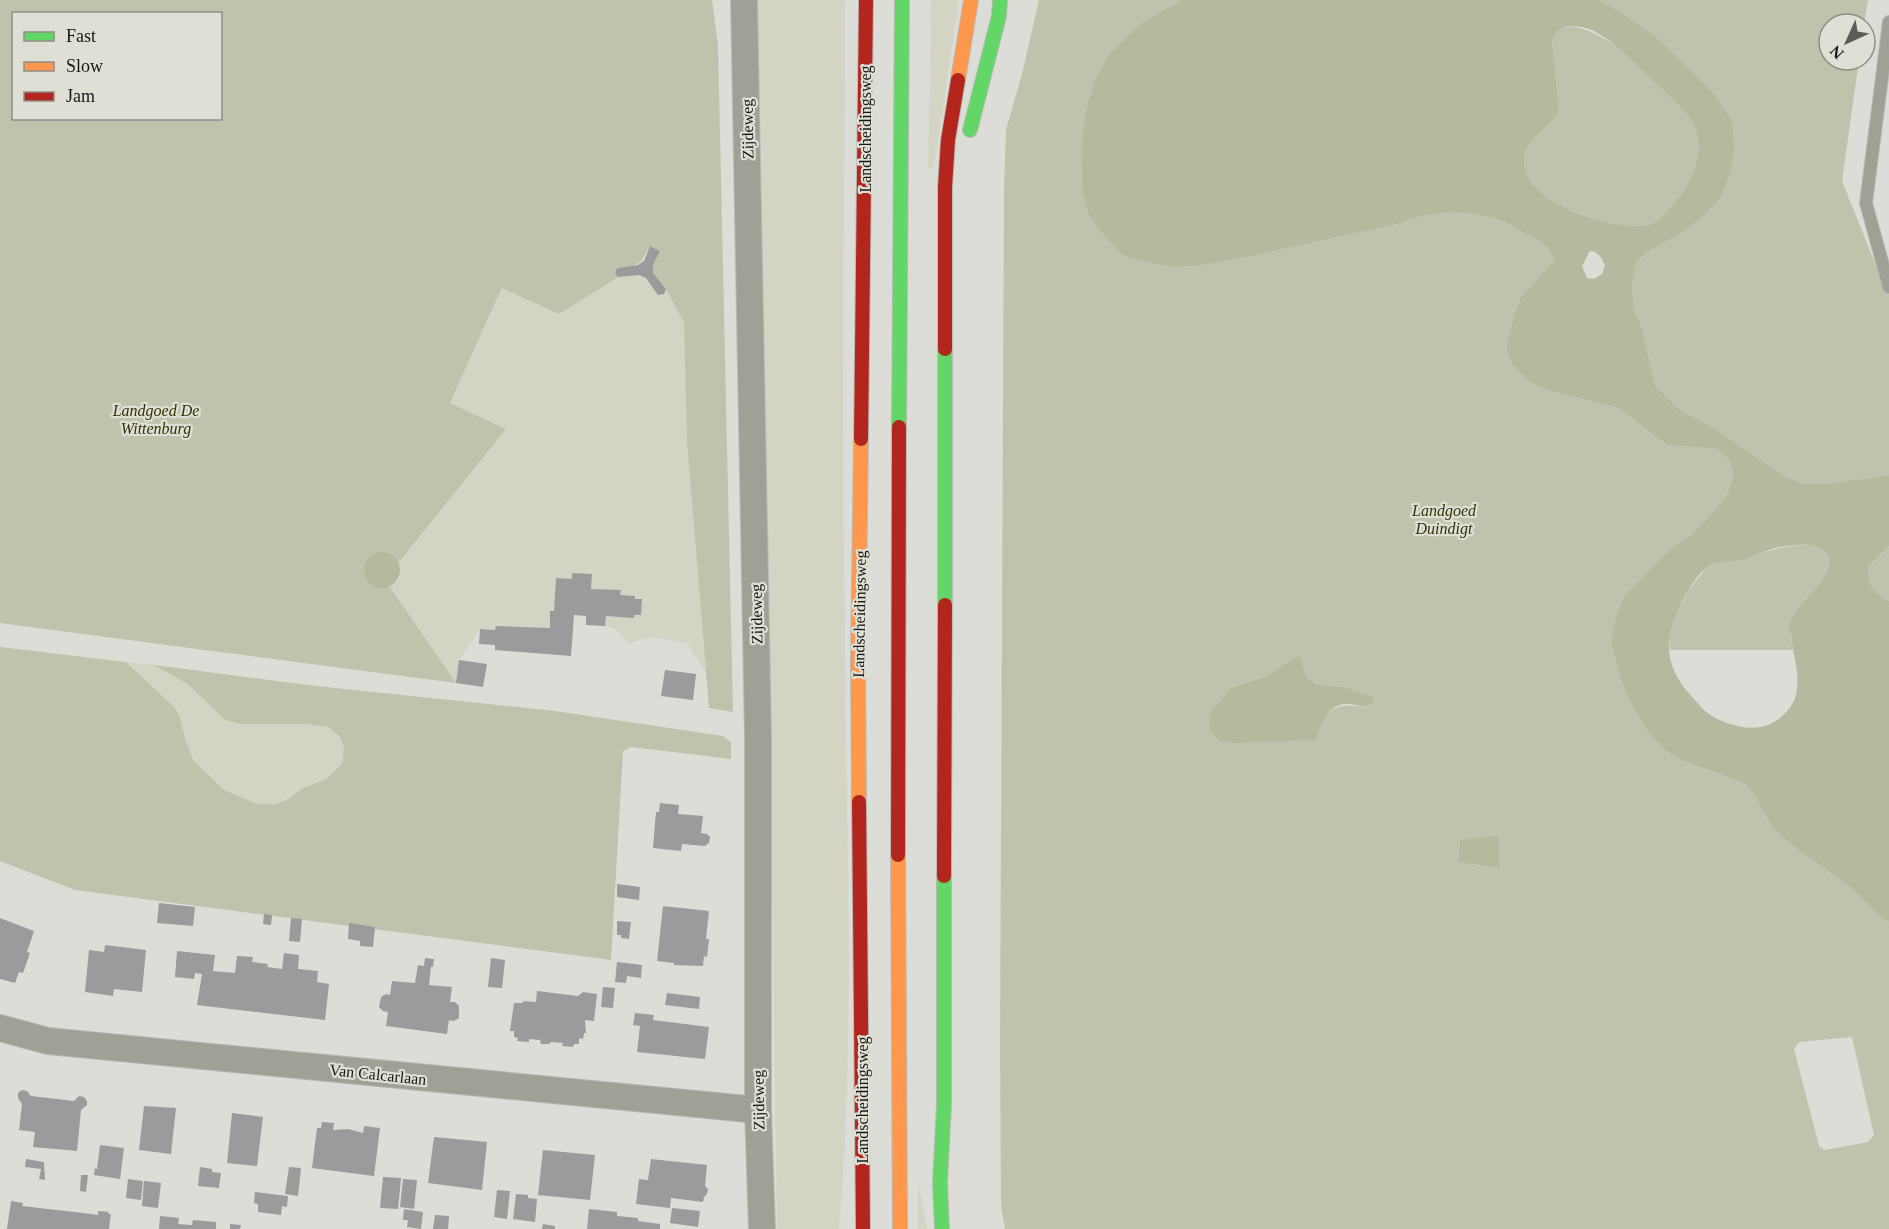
<svg xmlns="http://www.w3.org/2000/svg" width="1889" height="1229" viewBox="0 0 1889 1229" font-family="'Times New Roman',serif">
	<style>
		.green { fill: #d3d4c3 }
		.forest { fill: #c1c2ab; fill-rule: evenodd }
		.water { fill: #b7b99e; fill-rule: evenodd }
		.building { fill: #9a9b9a }
		.lines { fill: none; stroke-linecap: round; stroke-linejoin: round }
		.lane-casing { stroke: #b9b9b6; stroke-width: 14 }
		.street-casing { stroke: #b9b9b6; stroke-width: 28 }
		.fast-casing { stroke: #b9b9b6; stroke-width: 16 }
		.slow-casing { stroke: #b9b9b6; stroke-width: 16 }
		.jam-casing { stroke: #b9b9b6; stroke-width: 16 }
		.lane { stroke: #a0a196; stroke-width: 12 }
		.street { stroke: #a0a196; stroke-width: 26 }
		.fast { stroke: #63d668; stroke-width: 14 }
		.slow { stroke: #ff974d; stroke-width: 14 }
		.jam { stroke: #b3261e; stroke-width: 14 }
		.labels { text-anchor: middle; stroke-width: 4.5; stroke-linejoin: round; paint-order: stroke }
		.street-label { font-size: 16px; fill: #171714; stroke: #dfdfd6 }
		.park-label { font-size: 16px; font-style: italic; fill: #323304; stroke: #dfdfd6 }
	</style>
	<rect width="100%" height="100%" fill="#ddddd8"/>
	<!-- green -->
	<g class="green">
		<path d="M755 0H845C844 220 842 441 845 661 847 850 855 1040 839 1229H777L761 125Z"/>
		<polygon points="931,0 959,0 934,168 928,168"/>
		<path d="M639 274 646 278 658 295 664 294 666 289 684 323 687 442 706 673 688 644C668 639 649 634 629 644L617 630 605 626 606 616 634 618V615H641L642 600 635 599V596L620 595 621 591 591 589 592 575 573 573 572 579 556 578 554 611H550V628L496 626 495 630 480 629 459 660 456 683 390 587 400 577 399 562 506 429 450 403 503 288 559 313 618 277Z"/>
		<polygon points="126,662 154,665 189,685 225,720 305,724 329,727 340,737 344,747 342,764 326,779 303,788 290,798 275,805 255,803 224,790 193,760 185,738 180,718"/>
		<polygon points="918,1182 927,1229 918,1229"/>
	</g>
	<!-- forest -->
	<g class="forest">
		<path d="M0 0H712L718 46 733 712 709 708 687 442 684 323 666 289 653 273V265L660 251 650 246C639 266 641 265 617 268L615 273 618 277 559 314 502 288 450 403 506 429 399 562 389 553 376 587H390L456 683 0 623ZM14 14H220V118H14Z"/>
		<path d="M1039 0H1182L1141 23 1110 53 1095 79 1086 109 1081 148 1082 188 1125 257 1170 267 1198 266 1238 259 1398 224C1430 211 1466 209 1499 220 1508 223 1516 229 1524 233 1537 240 1550 246 1554 260L1520 298 1512 322 1506 348 1512 365 1529 382 1550 391 1618 408 1667 445 1717 449 1730 461 1733 475 1728 493 1714 511 1691 535 1673 547 1615 620 1611 644 1618 672 1667 752 1681 760 1744 783 1752 791 1772 827 1790 844 1850 887 1884 920 1889 921V1229H1005L1001 1205 1000 1039 1004 189 1006 130 1022 74ZM1295 657 1303 664 1306 676 1315 684 1342 687 1366 708C1346 704 1338 703 1323 718L1231 688 1266 676ZM1460 840 1499 869 1458 862ZM1852 1037 1874 1135 1868 1142 1825 1150 1819 1146 1794 1049 1799 1042Z"/>
		<polygon points="1600,0 1868,0 1864,24 1829,24 1829,60 1859,60 1842,181 1881,278 1889,290 1889,475 1825,484 1802,483 1784,476 1714,428 1680,410 1655,385 1642,328 1634,309 1632,288 1636,263 1648,251 1677,236 1699,220 1721,198 1730,174 1656,37 1627,16"/>
		<path d="M1568 26C1604 29 1635 62 1660 87 1669 97 1680 106 1688 116 1709 143 1695 181 1674 203 1668 210 1660 221 1651 224 1617 233 1522 203 1524 160 1524 139 1552 128 1559 110L1552 41 1559 30Z"/>
		<path d="M1806 544C1860 556 1799 599 1791 622 1788 630 1792 642 1793 650H1670L1669 639 1674 617 1689 590 1705 569 1718 562 1739 560 1779 548Z"/>
		<path d="M1889 546V601C1871 591 1868 587 1868 567Z"/>
		<polygon points="0,647 126,662 175,708 180,718 185,738 193,760 224,790 255,803 275,805 290,798 303,788 326,779 342,764 344,747 340,737 329,727 305,724 241,724 225,720 189,685 154,665 316,686 555,711 723,736 731,742 731,759 631,747 623,751 611,960 75,890 0,861"/>
	</g>
	<!-- water -->
	<g class="water">
		<path d="M1182 0H1600L1627 16 1656 37 1712 92 1732 121 1734 148 1730 174 1721 198 1699 220 1677 236 1648 251 1636 263 1632 288 1634 309 1642 328 1655 385 1680 410 1714 428 1784 476 1802 483 1825 484 1889 475V546L1868 567C1868 587 1872 591 1889 601V921L1884 920 1850 887 1790 844 1772 827 1752 791 1744 783 1681 760 1667 752 1647 730 1629 699 1618 672 1611 643 1615 620 1624 597 1673 547 1691 535 1714 511 1728 493 1733 475 1730 461 1717 449 1667 445 1618 408 1550 391 1529 382 1512 365 1506 348 1512 322 1520 298 1554 260C1550 246 1537 240 1524 233 1516 229 1508 223 1499 220 1466 209 1430 211 1398 224L1238 259 1198 266 1170 267 1125 257 1102 233 1088 213 1082 188 1081 148 1086 109 1095 79 1110 53 1141 23ZM1567 26C1577 26 1586 27 1594 31 1616 43 1641 69 1660 87 1669 97 1680 106 1688 116 1709 143 1695 181 1674 203 1668 210 1660 221 1651 224 1617 233 1522 203 1524 160 1524 139 1552 128 1559 110L1552 41 1559 30ZM1590 251C1599 252 1602 258 1605 266L1602 274 1594 279 1587 278 1582 266ZM1806 544C1862 556 1797 600 1790 623 1789 627 1790 633 1791 637 1794 660 1806 692 1787 711 1781 718 1775 723 1765 726 1747 731 1724 724 1709 714 1703 710 1698 703 1693 698 1662 664 1663 637 1684 598 1689 589 1697 575 1705 569 1715 560 1728 563 1740 560 1753 557 1766 550 1779 547 1788 546 1797 545 1806 544Z"/>
		<circle cx="382" cy="570" r="18"/>
		<path d="M1295 657 1301 658 1306 676 1315 684 1342 687 1373 697V703C1361 711 1357 703 1345 704 1326 706 1321 725 1316 740L1233 743 1220 741 1212 734 1209 725 1210 713 1231 688 1266 676Z"/>
		<polygon points="1498,836 1500,869 1458,862 1460,840"/>
	</g>
	<!-- building -->
	<g class="building">
		<polygon points="650,246 660,251 653,265 653,273 666,289 664,294 658,295 646,278 639,275 618,277 615,273 617,268 638,265 644,261"/>
		<polygon points="572,573 592,574 591,589 621,590 620,595 635,596 635,599 642,599 641,615 634,615 634,618 606,616 605,626 586,625 586,616 574,615 571,656 495,650 495,645 479,644 480,629 495,630 496,626 550,628 550,611 554,611 556,578 572,579"/>
		<polygon points="459,660 487,664 483,687 456,683"/>
		<polygon points="665,670 696,674 693,700 661,696"/>
		<polygon points="660,803 679,805 678,814 703,816 701,833 707,834 710,837 709,843 705,846 682,844 681,851 653,848 656,812 659,812"/>
		<polygon points="617,884 640,887 639,900 617,897"/>
		<polygon points="159,903 195,907 193,926 157,923"/>
		<polygon points="663,906 709,911 706,939 709,939 707,957 704,956 703,966 674,965 674,963 657,961"/>
		<polygon points="264,914 272,915 271,925 263,924"/>
		<polygon points="0,918 34,931 27,952 30,953 23,973 19,972 15,983 0,979"/>
		<polygon points="291,918 302,919 300,942 289,941"/>
		<polygon points="617,921 631,922 629,939 621,938 621,935 617,935"/>
		<polygon points="349,923 375,927 373,947 360,946 360,941 348,939"/>
		<polygon points="105,945 146,950 142,992 114,989 113,996 85,992 89,950 104,952"/>
		<polygon points="177,951 215,955 213,971 235,973 237,956 253,957 252,962 268,964 267,967 282,969 284,953 299,955 298,969 318,971 317,982 329,984 325,1020 197,1005 202,974 195,973 194,979 175,977"/>
		<polygon points="425,958 434,959 433,967 431,967 429,985 452,987 450,1002 455,1002 459,1006 459,1018 454,1021 449,1020 447,1034 386,1026 388,1012 383,1011 379,1007 381,997 386,994 390,995 392,981 415,983 418,965 424,966"/>
		<polygon points="491,958 505,960 502,988 488,987"/>
		<polygon points="617,962 642,965 641,978 627,976 626,983 615,982"/>
		<polygon points="603,987 615,988 613,1008 601,1007"/>
		<polygon points="537,991 578,996 583,992 597,994 594,1021 585,1020 586,1033 584,1033 583,1039 579,1038 579,1044 574,1044 573,1047 562,1046 563,1043 551,1042 549,1044 541,1044 540,1040 529,1039 529,1042 517,1041 518,1038 514,1037 514,1031 510,1031 514,1003 523,1003 523,1001 536,1002"/>
		<polygon points="667,993 700,997 699,1009 665,1005"/>
		<polygon points="635,1013 654,1015 653,1020 709,1027 705,1059 637,1052 640,1026 633,1025"/>
		<polygon points="22,1090 27,1091 31,1096 74,1101 79,1096 84,1097 87,1101 87,1105 81,1110 77,1151 33,1147 35,1132 19,1130 22,1104 18,1098 18,1093"/>
		<polygon points="144,1106 176,1108 171,1154 139,1150"/>
		<polygon points="232,1113 263,1117 257,1166 227,1163"/>
		<polygon points="322,1122 334,1123 333,1130 348,1129 363,1133 364,1126 380,1128 374,1176 312,1168 317,1128 321,1128"/>
		<polygon points="434,1137 487,1142 482,1190 428,1183"/>
		<polygon points="100,1145 124,1148 120,1179 94,1175 95,1168 97,1169"/>
		<polygon points="543,1150 595,1155 590,1200 538,1195"/>
		<polygon points="26,1159 44,1162 45,1180 39,1179 41,1169 25,1167"/>
		<polygon points="651,1159 707,1165 705,1186 708,1189 707,1194 704,1197 703,1202 671,1198 670,1208 636,1204 639,1179 648,1180"/>
		<polygon points="200,1167 212,1169 212,1172 221,1173 219,1188 198,1186"/>
		<polygon points="289,1167 301,1168 298,1196 285,1194"/>
		<polygon points="81,1175 88,1175 86,1192 80,1191"/>
		<polygon points="383,1177 401,1178 398,1209 380,1208"/>
		<polygon points="128,1179 143,1181 141,1200 126,1198"/>
		<polygon points="403,1179 417,1180 414,1209 400,1207"/>
		<polygon points="144,1181 161,1183 158,1208 142,1206"/>
		<polygon points="497,1190 510,1191 507,1219 494,1217"/>
		<polygon points="255,1192 288,1196 287,1207 282,1206 281,1215 258,1212 258,1204 254,1203"/>
		<polygon points="516,1194 528,1195 528,1198 537,1199 535,1222 513,1219"/>
		<polygon points="11,1201 23,1203 22,1206 83,1213 98,1215 98,1211 109,1212 108,1214 111,1214 109,1229 7,1229"/>
		<polygon points="672,1208 700,1211 698,1227 670,1223"/>
		<polygon points="404,1209 423,1212 421,1229 407,1227 408,1220 403,1220"/>
		<polygon points="589,1209 617,1212 617,1216 638,1218 638,1221 660,1224 660,1229 587,1229"/>
		<polygon points="435,1215 449,1216 448,1229 433,1229"/>
		<polygon points="160,1216 179,1218 178,1224 192,1225 193,1220 216,1222 216,1229 159,1229"/>
		<polygon points="230,1224 241,1225 240,1229 230,1229"/>
		<polygon points="543,1224 555,1226 555,1229 542,1229"/>
	</g>
	<g class="lines">
		<!-- lane casing -->
		<g class="lane-casing">
			<polyline id="lane" points="1889,22 1866,203 1889,287"/>
		</g>
		<!-- street casing -->
		<g class="street-casing">
			<g id="street">
				<polyline points="744,0 758,738 758,1110 762,1229"/>
				<polyline points="0,1028 48,1041 758,1110"/>
			</g>
		</g>
		<!-- fast casing -->
		<g class="fast-casing">
			<g id="fast">
				<polyline points="970,130 999,16 1000,0"/>
				<polyline points="899,427 902,0"/>
				<polyline points="945,605 945,349"/>
				<polyline points="942,1229 940,1183 944,1104 944,876"/>
			</g>
		</g>
		<!-- slow casing -->
		<g class="slow-casing">
			<g id="slow">
				<polyline points="958,80 971,0"/>
				<polyline points="859,802 858,663 861,439"/>
				<polyline points="898,855 900,1229"/>
			</g>
		</g>
		<!-- jam casing -->
		<g class="jam-casing">
			<g id="jam">
				<polyline points="945,349 945,187 948,140 958,80"/>
				<polyline points="861,439 866,0"/>
				<polyline points="859,802 863,1229"/>
				<polyline points="898,855 899,427"/>
				<polyline points="944,876 945,605"/>
			</g>
		</g>
		<!-- lane -->
		<use href="#lane" class="lane"/>
		<!-- street -->
		<use href="#street" class="street"/>
		<!-- fast -->
		<use href="#fast" class="fast"/>
		<!-- slow -->
		<use href="#slow" class="slow"/>
		<!-- jam -->
		<use href="#jam" class="jam"/>
	</g>
	<g class="labels">
		<!-- street labels -->
		<g class="street-label">
			<text transform="translate(747 129) rotate(-91)" y="6">Zijdeweg</text>
			<text transform="translate(865 129) rotate(-90)" y="6">Landscheidingsweg</text>
			<text transform="translate(756 614) rotate(-91)" y="6">Zijdeweg</text>
			<text transform="translate(859 614) rotate(-89)" y="6">Landscheidingsweg</text>
			<text transform="translate(378 1074) rotate(6)" y="6">Van Calcarlaan</text>
			<text transform="translate(758 1100) rotate(-91)" y="6">Zijdeweg</text>
			<text transform="translate(862 1100) rotate(-90)" y="6">Landscheidingsweg</text>
		</g>
		<!-- park labels -->
		<g class="park-label">
			<text x="156" y="416">Landgoed De<tspan x="156" dy="18">Wittenburg</tspan></text>
			<text x="1444" y="516">Landgoed<tspan x="1444" dy="18">Duindigt</tspan></text>
		</g>
	</g>
	<!-- legend -->
	<rect x="12" y="12" width="210" height="108" fill="#dfdfd6" stroke="#8f8f88" stroke-width="1.5"/>
	<rect x="24" y="32" width="30" height="9" fill="#63d668" stroke="#8f8f88" stroke-width="1.5"/>
	<text x="66" y="42" font-size="18" fill="#171714">Fast</text>
	<rect x="24" y="62" width="30" height="9" fill="#ff974d" stroke="#8f8f88" stroke-width="1.5"/>
	<text x="66" y="72" font-size="18" fill="#171714">Slow</text>
	<rect x="24" y="92" width="30" height="9" fill="#b3261e" stroke="#8f8f88" stroke-width="1.5"/>
	<text x="66" y="102" font-size="18" fill="#171714">Jam</text>
	<!-- north arrow -->
	<g transform="translate(1847 42) rotate(225)"><circle r="28" fill="#dfdfd6" stroke="#8f8f88" stroke-width="1.5"/>
	<path d="M0-4.5L10 22L0 15L-10 22Z" fill="#5c5c59"/>
	<text y="-9" font-size="16" font-weight="bold" text-anchor="middle" fill="#171714">N</text>
	</g>
</svg>
